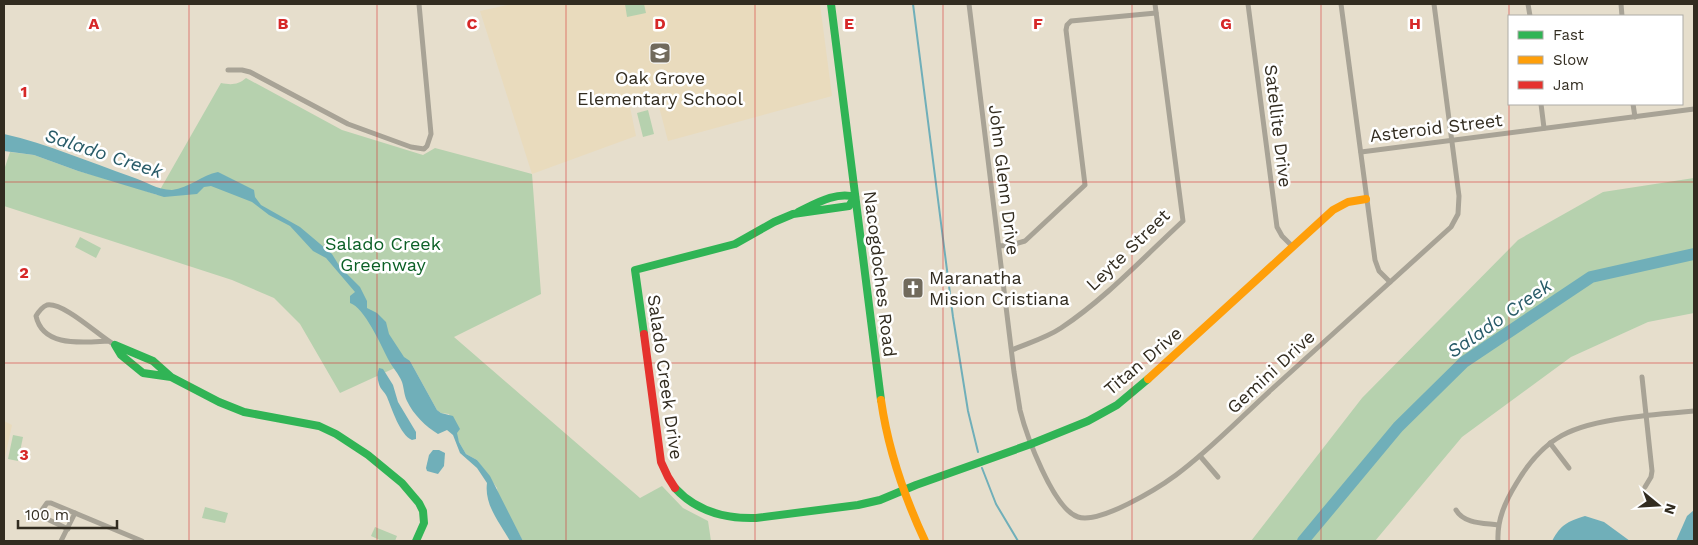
<svg xmlns="http://www.w3.org/2000/svg" width="1698" height="545" viewBox="0 0 1698 545" font-family="'Work Sans',sans-serif">
	<style>
		.built { fill: #e9dbbd }
		.green { fill: #b6d1ae }
		.water { fill: #70afb9 }
		.lines { fill: none; stroke-linecap: round; stroke-linejoin: round }
		.stream { stroke: #70afb9; stroke-width: 2 }
		.river { stroke: #70afb9; stroke-width: 12 }
		.street { stroke: #a8a396; stroke-width: 5 }
		.fast { stroke: #30b455; stroke-width: 8 }
		.slow { stroke: #ff9f0a; stroke-width: 8 }
		.jam { stroke: #e5322d; stroke-width: 8 }
		.grid { fill: none; stroke: #d62828; stroke-width: 1; stroke-opacity: 0.55 }
		.labels { text-anchor: middle; stroke-width: 5; stroke-linejoin: round; paint-order: stroke }
		.poi-label { font-size: 18px; fill: #322c20; stroke: #fff }
		.street-label { font-size: 18px; fill: #322c20; stroke: #fff }
		.park-label { font-size: 18px; fill: #0c6027; stroke: #fff }
		.water-label { font-size: 19px; font-style: italic; fill: #285b68; stroke: #fff }
		.grid-label { font-size: 16px; text-anchor: middle; font-weight: bold; fill: #d62828; stroke: #fff; stroke-width: 5; stroke-linejoin: round; paint-order: stroke }
	</style>
	<rect width="100%" height="100%" fill="#e6decc"/>
	<!-- built -->
	<g class="built">
		<polygon points="512,4 820,4 832,96 668,141 657,99 630,107 636,136 532,174 480,11"/>
		<polygon points="4,421 12,425 4,462"/>
	</g>
	<!-- green -->
	<g class="green">
		<polygon points="625,4 644,4 646,13 627,17"/>
		<path d="M246 78 342 130 423 155 435 148 532 174 541 294 454 337 640 498 662 486 683 508 708 521 711 541H523L498 495 497 488 477 460 466 454 459 442 449 414 441 413 437 410 410 361 340 393 300 324 274 298 232 280 4 206V170L10 152 34 155 78 171 126 184 157 195 221 83C231 85 238 85 246 78Z"/>
		<polygon points="648,110 654,134 643,137 637,113"/>
		<polygon points="1694,178 1694,313 1648,322 1571,357 1462,437 1375,541 1251,541 1362,398 1518,240 1603,192"/>
		<polygon points="80,237 101,248 96,258 75,247"/>
		<polygon points="13,435 23,437 18,461 8,459"/>
		<polygon points="205,507 228,513 225,523 202,518"/>
		<polygon points="375,527 397,536 395,541 382,541 371,536"/>
	</g>
	<!-- water -->
	<g class="water">
		<path d="M4 134C48 144 89 162 132 177 145 181 157 190 172 190 189 188 202 175 218 172L254 190 255 197 261 205 300 227 332 254 340 267 360 287 367 301V308L377 313 386 322 389 334 404 357 410 361 437 410 441 413 453 416 460 429 457 433 459 442 466 454 477 460 490 476 523 541H510C500 523 484 505 487 483L477 468 460 453 453 435 447 430 438 434C426 427 413 414 407 401 404 395 404 388 402 382 399 374 392 367 388 359 381 345 364 307 350 303V296L355 292 326 258 313 251 290 226 269 215 252 202 211 186 204 187 197 194 164 197 78 171 34 155 4 151Z"/>
		<path d="M379 368 383 369 393 385 398 402 416 432V439L412 440C400 435 392 409 387 397 385 392 380 389 379 384 377 378 377 373 379 368Z"/>
		<polygon points="433,450 439,450 445,453 444,466 438,474 427,471 426,468 429,455"/>
		<polygon points="1694,510 1694,541 1676,541 1687,516"/>
		<path d="M1585 516 1604 522 1630 541H1552C1561 524 1567 522 1585 516Z"/>
	</g>
	<g class="lines">
		<!-- stream -->
		<g class="stream">
			<polyline points="913,4 953,317 968,411 978,452"/>
			<polyline points="982,468 996,504 1018,541"/>
		</g>
		<!-- river -->
		<polyline class="river" points="1303,541 1398,427 1464,362 1591,277 1694,254"/>
		<!-- street -->
		<g class="street">
			<path d="M969 4 1014 372C1016 385 1018 397 1020 410 1026 434 1053 509 1078 517 1100 524 1157 489 1176 475 1211 449 1240 418 1272 389 1332 335 1391 281 1451 227L1458 214 1459 196 1434 4"/>
			<polyline points="1248,4 1277,227 1282,236 1293,247"/>
			<polyline points="1341,4 1375,260 1379,271 1390,282"/>
			<polyline points="1528,4 1530,16"/>
			<polyline points="1621,4 1622,16"/>
			<polyline points="228,70 242,70 250,72 348,124 411,147 424,149 427,146 431,134 419,4"/>
			<polyline points="1541,104 1544,128"/>
			<polyline points="1633,104 1635,117"/>
			<polyline points="1361,152 1694,109"/>
			<polyline points="999,246 1011,245 1025,241 1085,185 1066,30 1067,25 1071,21 1156,13"/>
			<path d="M108 341C83 342 43 348 36 316 39 311 42 307 47 305 64 302 100 337 115 345"/>
			<path d="M1012 350C1028 343 1046 338 1061 328 1105 299 1144 257 1183 221L1155 4"/>
			<polyline points="1642,377 1652,471 1651,477 1645,487"/>
			<polyline points="1550,443 1569,468"/>
			<polyline points="1200,456 1218,477"/>
			<path d="M1456 510C1464 524 1484 523 1498 525"/>
			<polyline points="68,529 43,517 42,510 47,503 51,503 142,541"/>
			<polyline points="61,541 75,513"/>
			<path d="M1498 541C1497 520 1505 502 1516 484 1544 436 1573 425 1626 418 1648 415 1671 413 1694 411"/>
		</g>
		<!-- fast -->
		<g class="fast">
			<polyline points="831,4 881,400"/>
			<path d="M644 334 635 270 735 244 774 222 793 214 849 206 855 197C836 191 815 204 798 212"/>
			<polyline points="171,377 153,361 115,345 121,355 143,373 171,377 219,402 244,412 319,426 336,434 368,455 402,483 419,503 423,511 424,523 416,541"/>
			<path d="M675 488C697 512 725 519 756 518L858 505 880 500 916 485 1031 444 1088 421 1117 405 1148 379"/>
		</g>
		<!-- slow -->
		<g class="slow">
			<polyline points="1148,379 1333,210 1348,202 1366,199"/>
			<path d="M881 400C888 449 904 496 925 541"/>
		</g>
		<!-- jam -->
		<polyline class="jam" points="644,334 661,462 668,477 675,488"/>
	</g>
	<!-- grid -->
	<path class="grid" d="M189 4V541M377 4V541M566 4V541M755 4V541M943 4V541M1132 4V541M1321 4V541M1509 4V16M1509 104V541M4 182H1694M4 363H1694"/>
	<!-- icons -->
	<defs>
		<g id="school-square" transform="scale(1.125)"><rect x="-9" y="-9" width="18" height="18" rx="4" fill="#716a5c" stroke="#fff"/><path d="M0-5L7-2L0 1L-7-2ZM-4 1L0 2.5L4 1V4Q0 6-4 4Z" fill="#fff"/></g>
		<g id="church-square" transform="scale(1.125)"><rect x="-9" y="-9" width="18" height="18" rx="4" fill="#716a5c" stroke="#fff"/><path d="M-1.2-6h2.4v3.5h3.3v2.4h-3.3V6h-2.4V-.1h-3.3v-2.4h3.3Z" fill="#fff"/></g>
	</defs>
	<g fill-rule="evenodd">
		<use href="#school-square" x="660" y="53"/>
		<use href="#church-square" x="913" y="288"/>
	</g>
	<g class="labels">
		<!-- poi labels -->
		<g class="poi-label">
			<text x="660" y="84">Oak Grove<tspan x="660" dy="21">Elementary School</tspan></text>
			<text x="929" y="284" text-anchor="start">Maranatha<tspan x="929" dy="21">Mision Cristiana</tspan></text>
		</g>
		<!-- street labels -->
		<g class="street-label">
			<text transform="translate(1278 126) rotate(83)" y="6">Satellite Drive</text>
			<text transform="translate(1436 128) rotate(-7)" y="6">Asteroid Street</text>
			<text transform="translate(1004 180) rotate(83)" y="6">John Glenn Drive</text>
			<text transform="translate(1128 250) rotate(-44)" y="6">Leyte Street</text>
			<text transform="translate(880 274) rotate(83)" y="6">Nacogdoches Road</text>
			<text transform="translate(1143 361) rotate(-40)" y="6">Titan Drive</text>
			<text transform="translate(1271 372) rotate(-43)" y="6">Gemini Drive</text>
			<text transform="translate(665 377) rotate(82)" y="6">Salado Creek Drive</text>
		</g>
		<!-- park labels -->
		<g class="park-label">
			<text x="383" y="250">Salado Creek<tspan x="383" dy="21">Greenway</tspan></text>
		</g>
		<!-- water labels -->
		<g class="water-label">
			<text transform="translate(104 153) rotate(18)" y="7">Salado Creek</text>
			<text transform="translate(1499 318) rotate(-35)" y="7">Salado Creek</text>
		</g>
	</g>
	<g class="grid-label">
		<text x="94" y="29">A</text>
		<text x="283" y="29">B</text>
		<text x="472" y="29">C</text>
		<text x="660" y="29">D</text>
		<text x="849" y="29">E</text>
		<text x="1038" y="29">F</text>
		<text x="1226" y="29">G</text>
		<text x="1415" y="29">H</text>
		<text x="24" y="97">1</text>
		<text x="24" y="278">2</text>
		<text x="24" y="460">3</text>
	</g>
	<!-- border -->
	<rect width="1698" height="545" fill="none" stroke="#322c20" stroke-width="10"/>
	<!-- legend -->
	<rect x="1508" y="15" width="175" height="90" fill="#ffffff" stroke="#adaba6"/>
	<rect x="1518" y="31" width="25" height="8" fill="#30b455" stroke="#adaba6"/>
	<text x="1553" y="40" font-size="15" fill="#322c20">Fast</text>
	<rect x="1518" y="56" width="25" height="8" fill="#ff9f0a" stroke="#adaba6"/>
	<text x="1553" y="65" font-size="15" fill="#322c20">Slow</text>
	<rect x="1518" y="81" width="25" height="8" fill="#e5322d" stroke="#adaba6"/>
	<text x="1553" y="90" font-size="15" fill="#322c20">Jam</text>
	<!-- north arrow -->
	<g transform="translate(1658 505) rotate(108)" stroke="#ffffff" stroke-width="4" paint-order="stroke">
	<path d="M0-4L9 19L0 12L-9 19Z" fill="#322c20"/>
	<text y="-8" font-size="14" font-weight="bold" text-anchor="middle" fill="#322c20">N</text>
	</g>
	<!-- scale -->
	<path d="M18 520v8h99v-8" fill="none" stroke="#322c20" stroke-width="2.5"/>
	<text x="25" y="520" font-size="15" fill="#322c20" stroke="#ffffff" stroke-width="4" paint-order="stroke">100 m</text>
</svg>
